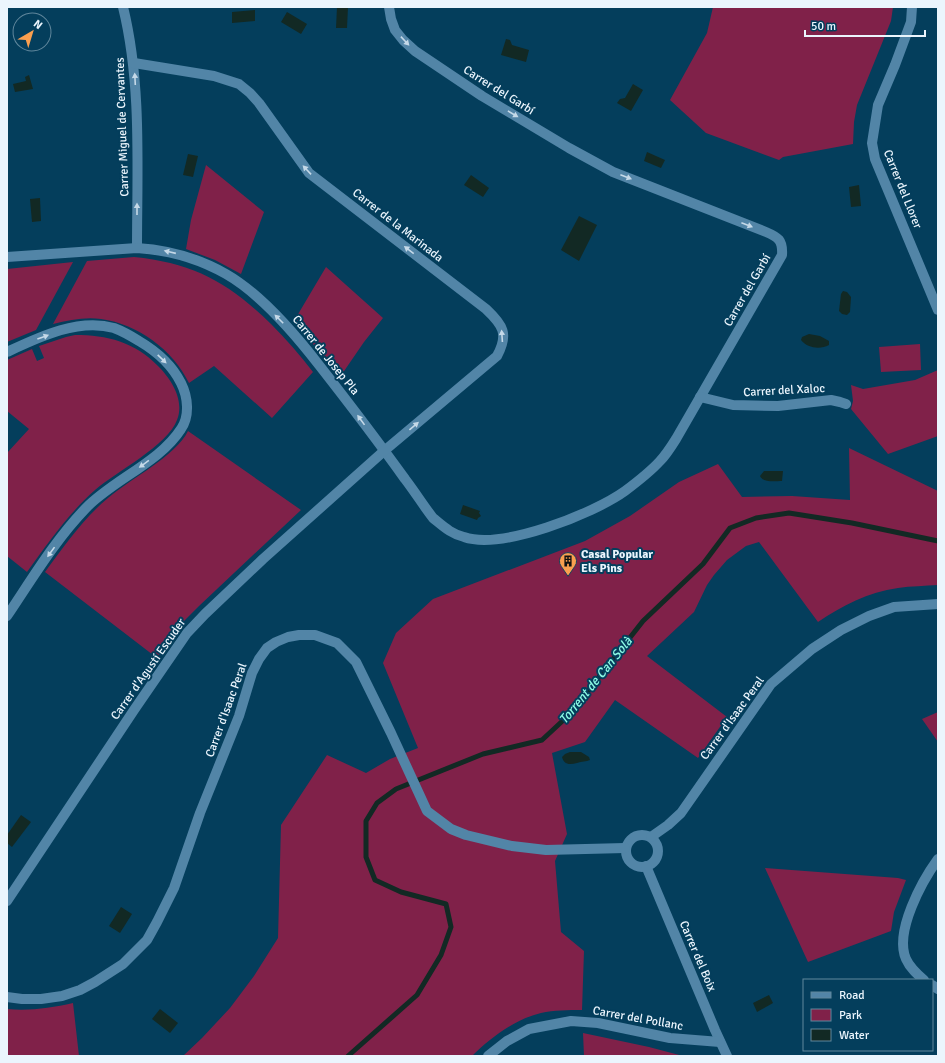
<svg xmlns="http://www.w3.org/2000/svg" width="945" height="1063" viewBox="0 0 945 1063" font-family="Signika,sans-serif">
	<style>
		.green { fill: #802149 }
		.water { fill: #122924 }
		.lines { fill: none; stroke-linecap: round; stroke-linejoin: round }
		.stream { stroke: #122924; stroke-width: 5 }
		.street { stroke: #5285a7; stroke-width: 10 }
		.oneway { fill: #c5d9e8 }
		.labels { text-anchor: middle; stroke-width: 4; stroke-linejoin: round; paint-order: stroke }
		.street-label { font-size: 12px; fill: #ebf5fd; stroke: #043e5c }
		.poi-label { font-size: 12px; font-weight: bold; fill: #ebf5fd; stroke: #043e5c; text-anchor: start }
		.water-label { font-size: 13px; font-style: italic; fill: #8dfbe5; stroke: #043e5c }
	</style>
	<rect width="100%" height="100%" fill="#043e5c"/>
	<!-- green -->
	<g class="green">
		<polygon points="713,7 893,7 891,21 857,105 854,122 853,144 783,157 779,160 706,133 670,100 707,33"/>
		<polygon points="206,165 264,212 241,274 215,260 186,249 191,220"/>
		<path d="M134 257C194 263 229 283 271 324 286 339 300 355 313 372L272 418 214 366 189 383C173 350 138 324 101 319 85 317 69 320 53 324L87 261Z"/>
		<polygon points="73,262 36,330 7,342 7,269"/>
		<polygon points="326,267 383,318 364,342 340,377 294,321"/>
		<path d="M75 335C107 335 135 342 158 366 171 379 185 400 177 420 168 445 116 472 95 490 68 514 48 543 27 572L7 556V453L29 429 7 411V360L32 349 37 361 44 358 39 346 66 337Z"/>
		<polygon points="920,344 921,370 881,372 879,347"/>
		<polygon points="938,370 938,436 888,454 851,409 853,401 851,385 863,389 915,380"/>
		<path d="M188 431 301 510 199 606 183 622 157 658 45 572C64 546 83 519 108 498 130 479 176 456 188 431Z"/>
		<path d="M849 448 938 491V585C925 586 911 586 898 588 868 592 842 606 818 622L759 542 746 546 727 560 714 575 707 585 694 612 647 656 727 717 698 758 615 700 585 742 552 753 567 834 555 861 561 932 584 951 582 1010C568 1010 554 1010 541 1013 515 1019 490 1038 472 1056H183L202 1038 230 1008 254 976 278 938 281 825 327 755 366 773 390 759 418 748 383 663 396 633 433 599 585 541 630 516 679 482 718 464 742 497 792 496 850 500Z"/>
		<polygon points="938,712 938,742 922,719"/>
		<polygon points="765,868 898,878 906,880 894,912 891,931 808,962"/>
		<path d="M73 1003 79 1056H7V1009C30 1011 51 1008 73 1003Z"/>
		<polygon points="583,1033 649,1047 683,1056 584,1056"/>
	</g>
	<!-- water -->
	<g class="water">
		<polygon points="337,7 348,7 347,28 336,28"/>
		<polygon points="255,10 255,21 232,23 232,12"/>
		<polygon points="287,12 307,24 301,34 281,22"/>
		<polygon points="506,39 510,40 512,45 529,50 526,62 501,55"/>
		<polygon points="29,75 33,89 15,92 13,84 26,81 25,77"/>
		<polygon points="633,84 643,90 631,111 617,103 620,99 625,98"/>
		<polygon points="647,152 665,160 661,168 644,161"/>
		<polygon points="188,154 198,156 193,177 183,175"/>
		<polygon points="471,175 489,188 483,197 464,185"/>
		<polygon points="859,185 861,206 851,207 849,187"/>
		<polygon points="40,198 41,221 32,222 30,199"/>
		<polygon points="579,216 597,225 579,261 561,250"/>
		<polygon points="843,291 847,292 851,297 850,312 847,315 842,314 839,311 841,294"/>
		<path d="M809 334 820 336 829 341V345C820 350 807 348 801 340L802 337Z"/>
		<path d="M764 471H783L782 481C775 481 763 483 760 476Z"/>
		<polygon points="463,505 480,511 479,513 481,516 478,518 477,520 460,514"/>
		<path d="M570 752H581L589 757 590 760C586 762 582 761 577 763 570 765 564 765 562 757L565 754Z"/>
		<polygon points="21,815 31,822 12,847 7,843 7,835"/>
		<polygon points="121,907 132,914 120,933 109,926"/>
		<polygon points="769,995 773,1003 757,1012 753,1003"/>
		<polygon points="160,1009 178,1023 170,1033 152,1019"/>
	</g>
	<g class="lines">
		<!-- stream -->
		<polyline class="stream" points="348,1056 417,995 441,955 451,927 446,904 401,892 375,880 366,857 366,821 377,803 396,789 483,754 542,740 570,714 643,621 703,564 730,528 756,518 789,513 852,523 938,541"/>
		<!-- street -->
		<g class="street">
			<path d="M123 7C142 84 137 169 137 248"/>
			<polyline points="912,7 911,22 895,65 878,105 872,143 875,159 938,310"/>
			<path d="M7 257 137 248C169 250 198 258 226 274 261 294 295 334 319 365 348 402 377 440 405 479 415 492 423 505 433 518 443 526 451 534 464 537 502 550 593 514 625 491 637 482 650 472 660 461 666 455 671 447 676 439L782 255C783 240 778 237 766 232L613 172 569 148 482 96 415 51 403 40 395 30 391 19 389 7"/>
			<path d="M7 352C39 337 78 318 114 328 122 331 131 336 139 341 156 351 172 365 181 383 188 397 190 416 181 429 160 462 113 480 86 508 55 540 32 579 7 616"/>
			<polyline points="700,397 733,405 778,406 831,400 840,402 846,404"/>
			<circle cx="642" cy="851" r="16"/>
			<polyline points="651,837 668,825 681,813 771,684 812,649 841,630 869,616 894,607 938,604"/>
			<polyline points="646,866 715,1030 727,1056"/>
			<path d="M7 901 134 710 187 633 205 614 263 559 384 451 497 356C509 334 503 325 486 309L309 173 259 103 250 93 239 84 214 76 134 63"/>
			<path d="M924 980C917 974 910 968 906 959 894 932 922 881 938 859"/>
			<polyline points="932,985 938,989"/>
			<polyline points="7,997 22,999 41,999 62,996 80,990 95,982 123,964 147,940 157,922 174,888 200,813 239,716 252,673 259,659 267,648 276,642 288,637 299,635 315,635 337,643 356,662 391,733 427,811 451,829 466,835 512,846 546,850 625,848"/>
			<polyline points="488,1056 507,1041 529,1029 571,1021 598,1023 670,1038 720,1042"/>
		</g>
	</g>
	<!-- one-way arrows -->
	<defs><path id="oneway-solid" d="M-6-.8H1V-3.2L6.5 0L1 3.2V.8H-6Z"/></defs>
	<g class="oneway">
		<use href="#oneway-solid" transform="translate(405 41) rotate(47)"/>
		<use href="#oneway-solid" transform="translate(135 79) rotate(-93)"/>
		<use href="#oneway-solid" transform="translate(513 114) rotate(31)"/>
		<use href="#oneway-solid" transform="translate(307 170) rotate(-133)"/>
		<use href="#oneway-solid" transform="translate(626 177) rotate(21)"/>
		<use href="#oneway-solid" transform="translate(137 209) rotate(-90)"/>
		<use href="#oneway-solid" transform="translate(747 225) rotate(21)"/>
		<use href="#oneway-solid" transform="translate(409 250) rotate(-142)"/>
		<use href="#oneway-solid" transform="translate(170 252) rotate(-167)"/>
		<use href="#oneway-solid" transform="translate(279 319) rotate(-135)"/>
		<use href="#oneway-solid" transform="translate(502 336) rotate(-94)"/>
		<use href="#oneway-solid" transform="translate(43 337) rotate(-20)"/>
		<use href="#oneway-solid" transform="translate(162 359) rotate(44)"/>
		<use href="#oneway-solid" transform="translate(361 420) rotate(-126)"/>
		<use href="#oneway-solid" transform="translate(414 426) rotate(-40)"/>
		<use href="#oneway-solid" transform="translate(144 464) rotate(144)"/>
		<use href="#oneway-solid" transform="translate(51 552) rotate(126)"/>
	</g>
	<!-- icons -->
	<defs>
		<g id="building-pin" transform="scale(0.9)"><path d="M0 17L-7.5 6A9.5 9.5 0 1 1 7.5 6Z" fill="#fa9f4f" stroke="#043e5c"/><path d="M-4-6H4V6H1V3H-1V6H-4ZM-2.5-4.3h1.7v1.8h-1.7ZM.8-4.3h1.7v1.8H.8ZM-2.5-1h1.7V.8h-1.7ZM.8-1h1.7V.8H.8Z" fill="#111"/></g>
	</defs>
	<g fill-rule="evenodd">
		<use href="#building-pin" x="568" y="561"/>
	</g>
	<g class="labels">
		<!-- street labels -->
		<g class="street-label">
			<text transform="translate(499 90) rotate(32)" y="4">Carrer del Garbí</text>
			<text transform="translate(122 127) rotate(-92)" y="4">Carrer Miguel de Cervantes</text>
			<text transform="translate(903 189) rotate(68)" y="4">Carrer del Llorer</text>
			<text transform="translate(398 225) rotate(38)" y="4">Carrer de la Marinada</text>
			<text transform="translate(747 290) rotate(-60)" y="4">Carrer del Garbí</text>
			<text transform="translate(326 355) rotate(51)" y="4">Carrer de Josep Pla</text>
			<text transform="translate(784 390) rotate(-3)" y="4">Carrer del Xaloc</text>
			<text transform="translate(148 669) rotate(-55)" y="4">Carrer d'Agustí Escuder</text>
			<text transform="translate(226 710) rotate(-70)" y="4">Carrer d'Isaac Peral</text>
			<text transform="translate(732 718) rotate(-54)" y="4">Carrer d'Isaac Peral</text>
			<text transform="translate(698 956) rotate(67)" y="4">Carrer del Boix</text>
			<text transform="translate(638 1018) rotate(10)" y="4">Carrer del Pollanc</text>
		</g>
		<!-- poi labels -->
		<g class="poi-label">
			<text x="581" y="558">Casal Popular<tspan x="581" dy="14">Els Pins</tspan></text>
		</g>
		<!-- water labels -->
		<g class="water-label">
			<text transform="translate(595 680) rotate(-51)" y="5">Torrent de Can Solà</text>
		</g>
	</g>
	<!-- border -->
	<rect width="945" height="1063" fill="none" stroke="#ebf5fd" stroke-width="16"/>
	<!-- legend -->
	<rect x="803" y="979" width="130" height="72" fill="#043e5c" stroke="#60879c"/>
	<rect x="811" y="992" width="20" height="6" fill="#5285a7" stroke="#60879c"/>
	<text x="839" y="999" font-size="12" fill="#ebf5fd">Road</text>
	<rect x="811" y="1009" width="20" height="12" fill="#802149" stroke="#60879c"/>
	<text x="839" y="1019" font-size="12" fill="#ebf5fd">Park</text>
	<rect x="811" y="1029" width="20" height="12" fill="#122924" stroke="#60879c"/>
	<text x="839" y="1039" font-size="12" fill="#ebf5fd">Water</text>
	<!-- north arrow -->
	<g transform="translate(32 32) rotate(38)"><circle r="19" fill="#043e5c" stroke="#60879c"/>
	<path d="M0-3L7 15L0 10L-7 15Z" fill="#fa9f4f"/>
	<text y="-6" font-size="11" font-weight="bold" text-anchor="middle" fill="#ebf5fd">N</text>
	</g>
	<!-- scale -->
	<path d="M805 30v6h120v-6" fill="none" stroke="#ebf5fd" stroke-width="2"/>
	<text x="811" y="30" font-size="12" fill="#ebf5fd" stroke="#043e5c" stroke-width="3" paint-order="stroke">50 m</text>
</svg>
